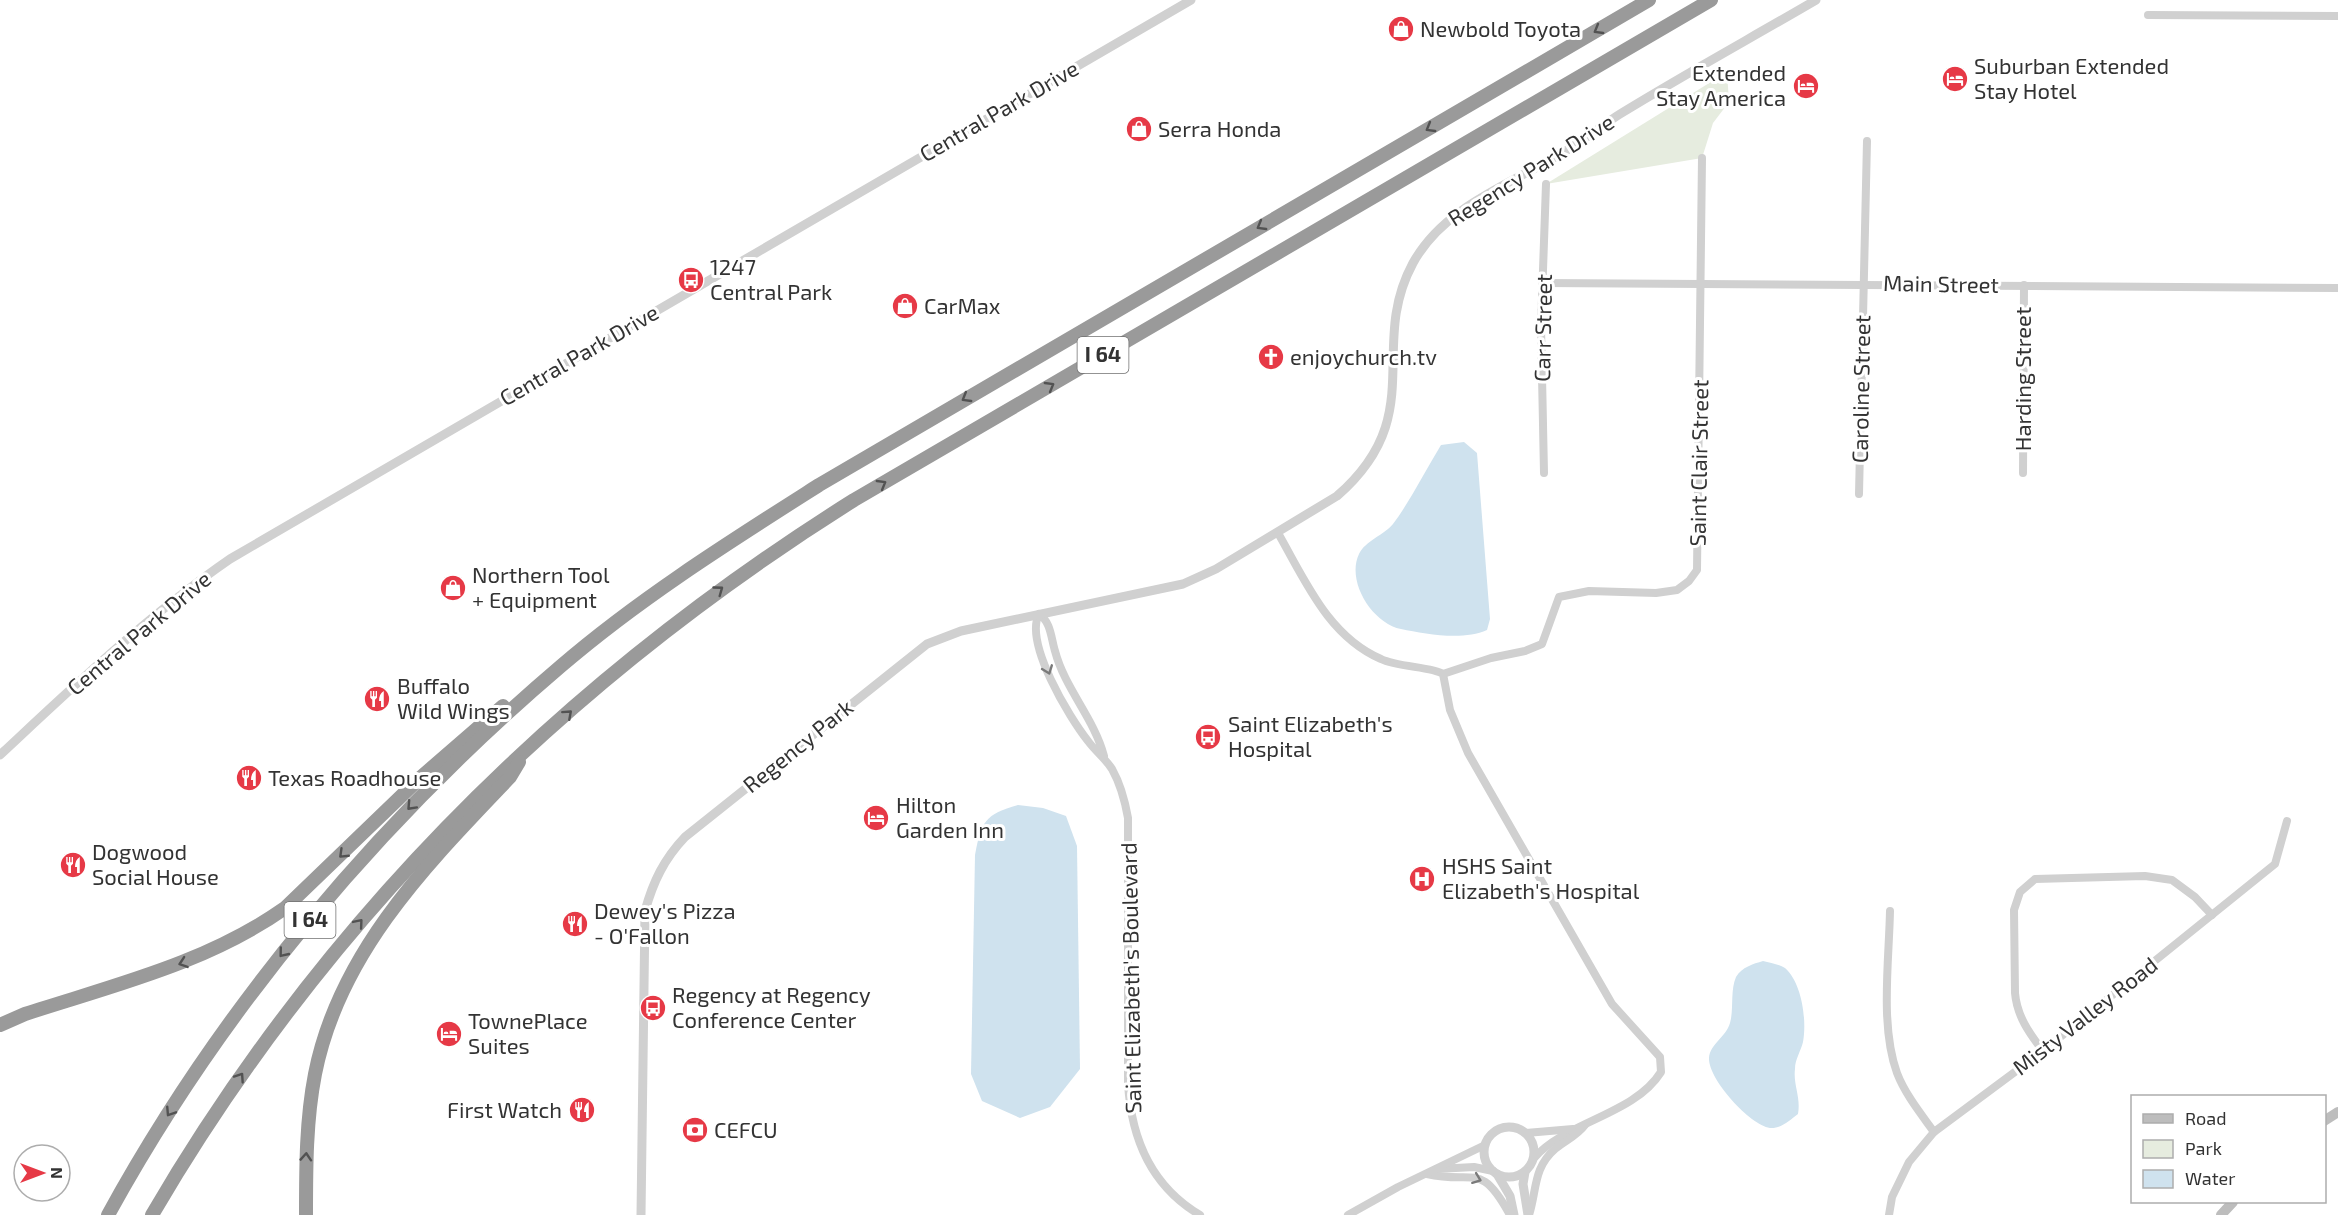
<svg xmlns="http://www.w3.org/2000/svg" width="2338" height="1215" viewBox="0 0 2338 1215" font-family="'Exo 2',sans-serif">
	<style>
		.green { fill: #e6ecdf }
		.water { fill: #cfe2ee }
		.lines { fill: none; stroke-linecap: round; stroke-linejoin: round }
		.minor { stroke: #d0d0d0; stroke-width: 8 }
		.tertiary { stroke: #d0d0d0; stroke-width: 9 }
		.secondary { stroke: #bdbdbd; stroke-width: 10 }
		.motorway { stroke: #9a9a9a; stroke-width: 14 }
		.oneway { stroke: #525252 }
		.oneway2 { stroke: #7a7a7a }
		.labels { text-anchor: middle; stroke-width: 6; stroke-linejoin: round; paint-order: stroke }
		.shield { fill: #fff; stroke: #707070; stroke-width: 1.5 }
		.shield-label { font-size: 21px; font-weight: bold; fill: #333 }
		.poi-label { font-size: 22px; fill: #333; stroke: #fff; text-anchor: start }
		.street-label { font-size: 22px; fill: #333; stroke: #fff }
	</style>
	<rect width="100%" height="100%" fill="#fff"/>
	<!-- green -->
	<polygon class="green" points="1727,72 1729,102 1713,123 1702,158 1546,184"/>
	<!-- water -->
	<g class="water">
		<path d="M1464 442 1477 453 1490 619 1487 630C1463 641 1425 634 1401 629 1372 623 1346 581 1359 554 1365 541 1384 535 1393 524 1411 500 1425 471 1441 445Z"/>
		<path d="M1018 805 1043 808 1066 816 1077 846 1080 1069 1050 1107 1020 1118 982 1101 971 1074 975 855C981 822 985 814 1018 805Z"/>
		<path d="M1763 961C1770 963 1779 964 1785 968 1802 983 1807 1020 1803 1042 1801 1051 1795 1059 1795 1069 1793 1085 1801 1097 1798 1114 1790 1120 1781 1129 1770 1128 1750 1125 1708 1079 1709 1058 1710 1044 1726 1037 1730 1023 1734 1009 1730 991 1736 977 1742 967 1753 964 1763 961Z"/>
	</g>
	<g class="lines">
		<!-- minor -->
		<g class="minor">
			<polyline points="2148,15 2338,16"/>
			<polyline points="1543,283 2338,288"/>
			<polyline points="1544,473 1541,327 1546,184"/>
			<polyline points="2023,473 2024,285"/>
			<polyline points="1859,494 1867,141"/>
			<path d="M1278 533C1305 580 1328 636 1381 659 1397 667 1433 667 1443 674L1450 710 1468 753 1612 1004 1660 1057 1661 1072C1634 1115 1567 1121 1534 1158"/>
			<polyline points="1443,674 1491,658 1525,651 1542,644 1559,597 1589,591 1656,593 1677,590 1689,581 1697,570 1702,158"/>
			<path d="M1104 756C1094 718 1065 689 1055 651 1051 638 1051 622 1039 614 1024 643 1069 717 1088 741 1096 752 1105 758 1112 769 1121 785 1125 801 1128 818V1083C1131 1137 1151 1186 1200 1215"/>
			<path d="M1890 911C1889 961 1880 1026 1897 1073 1905 1094 1921 1114 1934 1132"/>
			<path d="M2043 1051C2029 1033 2017 1016 2015 993L2014 910 2020 892 2035 879 2145 876 2172 880 2195 897 2212 915"/>
			<polyline points="1526,1133 1573,1129"/>
			<polyline points="1437,1169 1474,1167 1493,1171"/>
			<path d="M1427 1174C1475 1185 1480 1160 1510 1215"/>
			<polyline points="1348,1215 1398,1187 1485,1145"/>
			<path d="M1529 1215C1537 1190 1533 1168 1555 1149 1566 1140 1577 1136 1585 1125"/>
			<polyline points="1889,1215 1892,1197 1909,1162 1934,1132 2043,1051 2275,864 2287,821"/>
		</g>
		<!-- tertiary -->
		<g class="tertiary">
			<path d="M0 755C74 686 146 617 230 559L1191 0"/>
			<circle cx="1509" cy="1152" r="25"/>
			<polyline points="1525,1172 1523,1184 1528,1215"/>
			<polyline points="1497,1174 1510,1196 1514,1215"/>
			<path d="M641 1215 645 911C653 882 664 859 685 837L927 644 961 631 1183 584 1216 569 1337 496C1430 415 1367 348 1413 263 1446 203 1518 182 1572 147 1589 137 1604 124 1620 114 1685 74 1751 38 1816 0"/>
		</g>
		<!-- secondary -->
		<g class="secondary">
			<polyline points="2324,1121 2338,1112"/>
			<polyline points="2221,1215 2233,1202"/>
		</g>
		<!-- motorway -->
		<g class="motorway">
			<path d="M0 1025 25 1014C114 985 207 963 285 908L420 778 503 706"/>
			<path d="M108 1215C222 1007 380 820 561 666 640 598 731 541 819 485L1649 0"/>
			<path d="M152 1215C325 919 564 682 854 500L1711 0"/>
			<path d="M306 1215C306 1168 306 1120 315 1074 339 952 428 863 510 777L519 762"/>
		</g>
	</g>
	<!-- one-way arrows -->
	<defs><path id="oneway-chevron" d="M-2-3.5L2.5 0L-2 3.5" fill="none" stroke-width="1.6" stroke-linecap="round" stroke-linejoin="round" transform="scale(1.5)"/></defs>
	<g class="oneway">
		<use href="#oneway-chevron" transform="translate(1598 30) rotate(150)"/>
		<use href="#oneway-chevron" transform="translate(1430 128) rotate(150)"/>
		<use href="#oneway-chevron" transform="translate(1261 226) rotate(150)"/>
		<use href="#oneway-chevron" transform="translate(1050 386) rotate(-30)"/>
		<use href="#oneway-chevron" transform="translate(966 398) rotate(149)"/>
		<use href="#oneway-chevron" transform="translate(882 484) rotate(-30)"/>
		<use href="#oneway-chevron" transform="translate(719 590) rotate(-36)"/>
		<use href="#oneway-chevron" transform="translate(568 714) rotate(-42)"/>
		<use href="#oneway-chevron" transform="translate(411 806) rotate(133)"/>
		<use href="#oneway-chevron" transform="translate(343 854) rotate(136)"/>
		<use href="#oneway-chevron" transform="translate(359 923) rotate(-50)"/>
		<use href="#oneway-chevron" transform="translate(283 953) rotate(129)"/>
		<use href="#oneway-chevron" transform="translate(183 963) rotate(161)"/>
		<use href="#oneway-chevron" transform="translate(240 1077) rotate(-56)"/>
		<use href="#oneway-chevron" transform="translate(170 1112) rotate(123)"/>
		<use href="#oneway-chevron" transform="translate(306 1157) rotate(-86)"/>
	</g>
	<g class="oneway2">
		<use href="#oneway-chevron" transform="translate(1048 670) rotate(69)"/>
		<use href="#oneway-chevron" transform="translate(1477 1179) rotate(21)"/>
	</g>
	<!-- icons -->
	<defs>
		<g id="shop-disc" transform="scale(1.35)"><circle r="9.5" fill="#e63946" stroke="#fff"/><path d="M-5-2.5h2.3a2.7 3.5 0 0 1 5.4 0H5L5.5 6h-11ZM-1.5-2.5h3a1.5 2.3 0 0 0-3 0Z" fill="#fff"/></g>
		<g id="hotel-disc" transform="scale(1.35)"><circle r="9.5" fill="#e63946" stroke="#fff"/><path d="M-6-4.5h1.5V1H6V5H4.5V3h-9V5H-6ZM-4 0a1.8 1.8 0 1 1 3.6 0ZM.5 0V-2.5h3Q6-2.5 6 0Z" fill="#fff"/></g>
		<g id="bus-disc" transform="scale(1.35)"><circle r="9.5" fill="#e63946" stroke="#fff"/><path d="M-5-6H5V4H4V6H2V4H-2V6H-4V4H-5ZM-3.5-4V0h7V-4ZM-3.5 1.2v1.5H-2V1.2ZM2 1.2v1.5H3.5V1.2Z" fill="#fff"/></g>
		<g id="church-disc" transform="scale(1.35)"><circle r="9.5" fill="#e63946" stroke="#fff"/><path d="M-1.2-6h2.4v3.5h3.3v2.4h-3.3V6h-2.4V-.1h-3.3v-2.4h3.3Z" fill="#fff"/></g>
		<g id="restaurant-disc" transform="scale(1.35)"><circle r="9.5" fill="#e63946" stroke="#fff"/><path d="M-5-6h1v4h1v-4h1v4h1v-4h1v5L-1.5 .5V6h-2V.5L-5-1ZM5-6V6H3V1.5H1.5Q1.5-4 5-6Z" fill="#fff"/></g>
		<g id="hospital-disc" transform="scale(1.35)"><circle r="9.5" fill="#e63946" stroke="#fff"/><path d="M-5-5h3v3.5h4V-5h3V5h-3V1.5h-4V5h-3Z" fill="#fff"/></g>
		<g id="bank-disc" transform="scale(1.35)"><circle r="9.5" fill="#e63946" stroke="#fff"/><path d="M-6-4H6V4H-6ZM0-2.3a2.3 2.3 0 1 0 0 4.6a2.3 2.3 0 1 0 0-4.6Z" fill="#fff"/></g>
	</defs>
	<g fill-rule="evenodd">
		<use href="#shop-disc" x="1401" y="29"/>
		<use href="#hotel-disc" x="1955" y="79"/>
		<use href="#hotel-disc" x="1806" y="86"/>
		<use href="#shop-disc" x="1139" y="129"/>
		<use href="#bus-disc" x="691" y="280"/>
		<use href="#shop-disc" x="905" y="306"/>
		<use href="#church-disc" x="1271" y="357"/>
		<use href="#shop-disc" x="453" y="588"/>
		<use href="#restaurant-disc" x="377" y="699"/>
		<use href="#bus-disc" x="1208" y="737"/>
		<use href="#restaurant-disc" x="249" y="778"/>
		<use href="#hotel-disc" x="876" y="818"/>
		<use href="#restaurant-disc" x="73" y="865"/>
		<use href="#hospital-disc" x="1422" y="879"/>
		<use href="#restaurant-disc" x="575" y="924"/>
		<use href="#bus-disc" x="653" y="1008"/>
		<use href="#hotel-disc" x="449" y="1034"/>
		<use href="#restaurant-disc" x="582" y="1110"/>
		<use href="#bank-disc" x="695" y="1130"/>
	</g>
	<g class="labels">
		<!-- shield labels -->
		<g class="shield">
			<rect x="1077.5" y="337" width="51" height="36" rx="4.5"/>
			<rect x="284.5" y="902" width="51" height="36" rx="4.5"/>
		</g>
		<g class="shield-label">
			<text x="1103" y="362">I 64</text>
			<text x="310" y="927">I 64</text>
		</g>
		<!-- poi labels -->
		<g class="poi-label">
			<text x="1420" y="37">Newbold Toyota</text>
			<text x="1974" y="74">Suburban Extended<tspan x="1974" dy="25">Stay Hotel</tspan></text>
			<text x="1786" y="81" text-anchor="end">Extended<tspan x="1786" dy="25">Stay America</tspan></text>
			<text x="1158" y="137">Serra Honda</text>
			<text x="710" y="275">1247<tspan x="710" dy="25">Central Park</tspan></text>
			<text x="924" y="314">CarMax</text>
			<text x="1290" y="365">enjoychurch.tv</text>
			<text x="472" y="583">Northern Tool<tspan x="472" dy="25">+ Equipment</tspan></text>
			<text x="397" y="694">Buffalo<tspan x="397" dy="25">Wild Wings</tspan></text>
			<text x="1228" y="732">Saint Elizabeth's<tspan x="1228" dy="25">Hospital</tspan></text>
			<text x="268" y="786">Texas Roadhouse</text>
			<text x="896" y="813">Hilton<tspan x="896" dy="25">Garden Inn</tspan></text>
			<text x="92" y="860">Dogwood<tspan x="92" dy="25">Social House</tspan></text>
			<text x="1442" y="874">HSHS Saint<tspan x="1442" dy="25">Elizabeth's Hospital</tspan></text>
			<text x="594" y="919">Dewey's Pizza<tspan x="594" dy="25">- O'Fallon</tspan></text>
			<text x="672" y="1003">Regency at Regency<tspan x="672" dy="25">Conference Center</tspan></text>
			<text x="468" y="1029">TownePlace<tspan x="468" dy="25">Suites</tspan></text>
			<text x="562" y="1118" text-anchor="end">First Watch</text>
			<text x="714" y="1138">CEFCU</text>
		</g>
		<!-- street labels -->
		<g class="street-label">
			<text transform="translate(999 111) rotate(-30)" y="8">Central Park Drive</text>
			<text transform="translate(1531 170) rotate(-32)" y="8">Regency Park Drive</text>
			<text transform="translate(1941 284) rotate(1)" y="8">Main Street</text>
			<text transform="translate(1543 328) rotate(-89)" y="8">Carr Street</text>
			<text transform="translate(579 355) rotate(-30)" y="8">Central Park Drive</text>
			<text transform="translate(2023 379) rotate(-90)" y="8">Harding Street</text>
			<text transform="translate(1861 389) rotate(-89)" y="8">Caroline Street</text>
			<text transform="translate(1699 463) rotate(-89)" y="8">Saint Clair Street</text>
			<text transform="translate(139 633) rotate(-40)" y="8">Central Park Drive</text>
			<text transform="translate(798 746) rotate(-39)" y="8">Regency Park</text>
			<text transform="translate(1131 978) rotate(-91)" y="8">Saint Elizabeth's Boulevard</text>
			<text transform="translate(2085 1016) rotate(-38)" y="8">Misty Valley Road</text>
		</g>
	</g>
	<!-- legend -->
	<rect x="2131" y="1095" width="195" height="108" fill="#ffffff" stroke="#adadad" stroke-width="1.5"/>
	<rect x="2143" y="1114" width="30" height="9" fill="#bdbdbd" stroke="#adadad" stroke-width="1.5"/>
	<text x="2185" y="1125" font-size="18" fill="#333333">Road</text>
	<rect x="2143" y="1140" width="30" height="18" fill="#e6ecdf" stroke="#adadad" stroke-width="1.5"/>
	<text x="2185" y="1155" font-size="18" fill="#333333">Park</text>
	<rect x="2143" y="1170" width="30" height="18" fill="#cfe2ee" stroke="#adadad" stroke-width="1.5"/>
	<text x="2185" y="1185" font-size="18" fill="#333333">Water</text>
	<!-- north arrow -->
	<g transform="translate(42 1173) rotate(90)"><circle r="28" fill="#ffffff" stroke="#adadad" stroke-width="1.5"/>
	<path d="M0-4.5L10 22L0 15L-10 22Z" fill="#e63946"/>
	<text y="-9" font-size="16" font-weight="bold" text-anchor="middle" fill="#333333">N</text>
	</g>
</svg>
